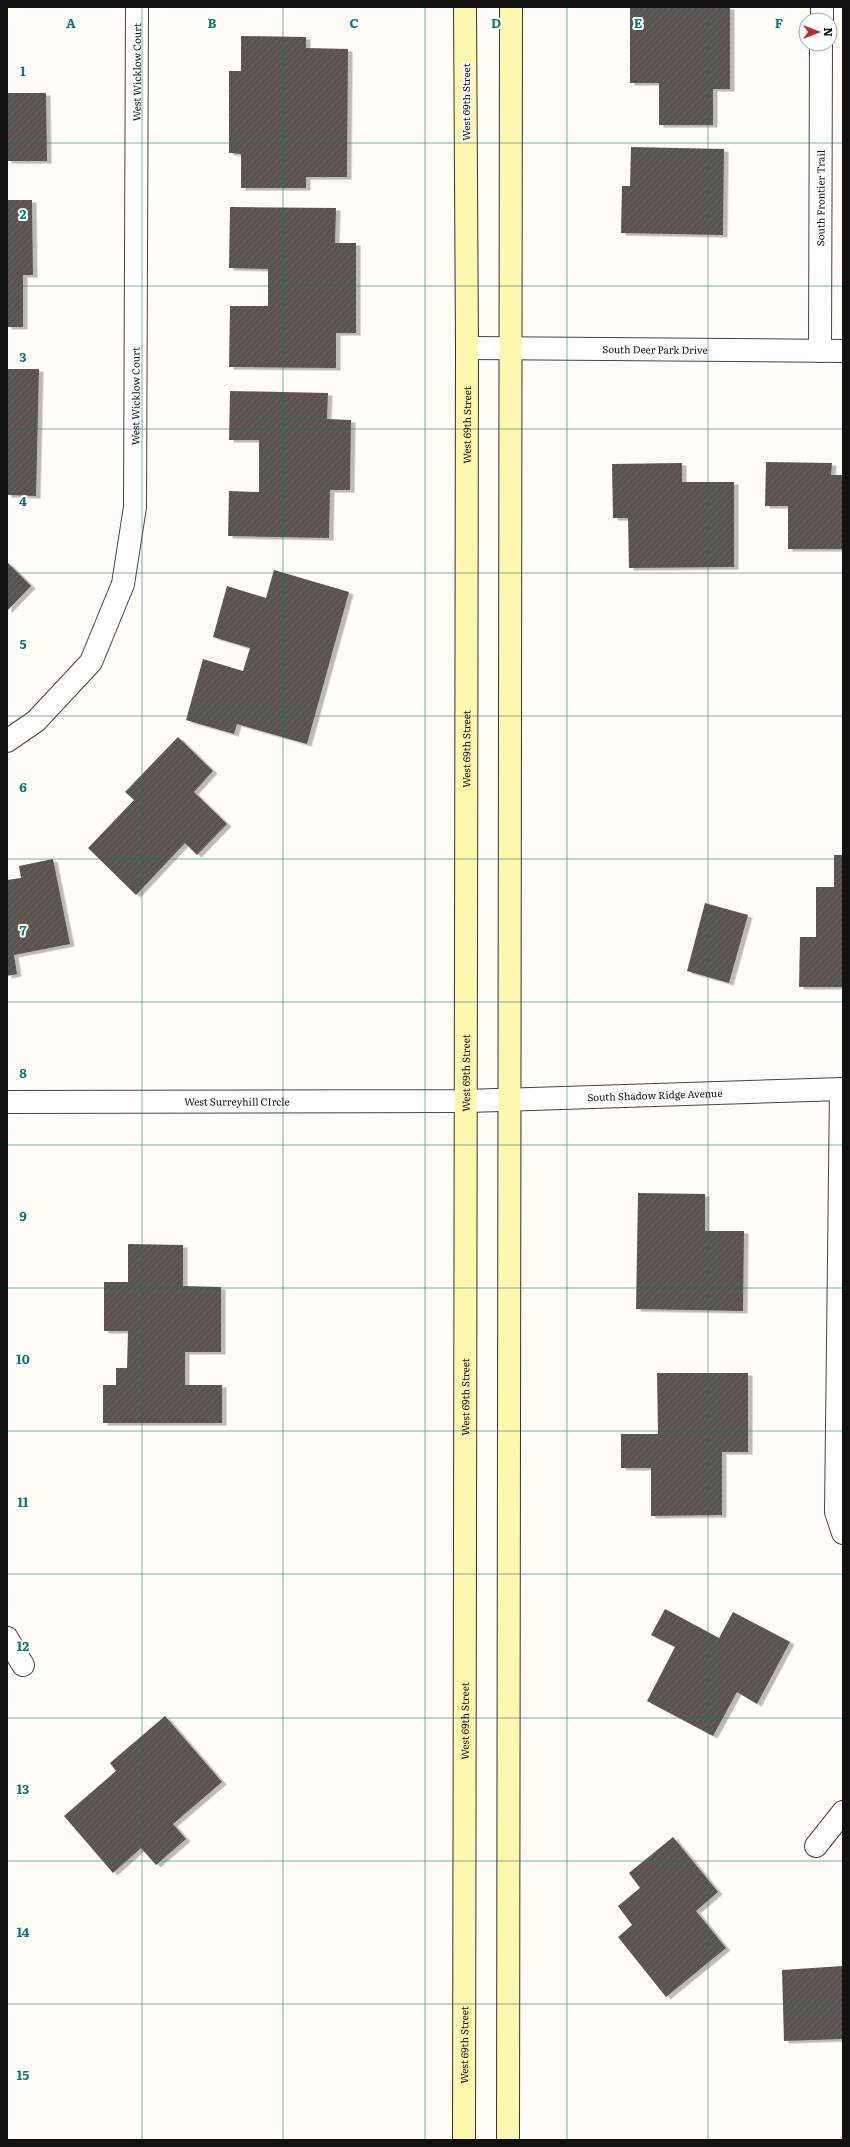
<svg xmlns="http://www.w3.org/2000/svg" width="850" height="2147" viewBox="0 0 850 2147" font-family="Literata,serif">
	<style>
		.building { fill: url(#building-hatch); filter: url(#shadow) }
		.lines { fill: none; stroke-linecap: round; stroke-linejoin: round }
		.minor-casing { stroke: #444; stroke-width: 24 }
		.secondary-casing { stroke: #333; stroke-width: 24 }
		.minor { stroke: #fff; stroke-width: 22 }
		.secondary { stroke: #fff6b0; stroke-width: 22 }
		.grid { fill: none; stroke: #0f766e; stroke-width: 1; stroke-opacity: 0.55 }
		.labels { text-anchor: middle; stroke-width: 4; stroke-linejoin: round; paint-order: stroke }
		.street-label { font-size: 10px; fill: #111; stroke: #fff }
		.grid-label { font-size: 13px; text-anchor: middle; font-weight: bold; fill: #0f766e; stroke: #fff; stroke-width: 4; stroke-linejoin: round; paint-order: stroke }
	</style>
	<defs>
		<pattern id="building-hatch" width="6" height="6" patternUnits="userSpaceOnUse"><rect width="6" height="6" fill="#5a524d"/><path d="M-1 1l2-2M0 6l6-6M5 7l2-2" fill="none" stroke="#6d6662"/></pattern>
		<filter id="shadow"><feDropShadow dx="4.5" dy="2.5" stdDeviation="0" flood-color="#0004"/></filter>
	</defs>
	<rect width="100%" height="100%" fill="#fffdf5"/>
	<!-- building -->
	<g class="building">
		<polygon points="630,7 730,7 730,89 713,89 713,125 659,125 659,83 630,83"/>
		<polygon points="241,36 306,37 306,48 348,49 347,177 306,177 306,188 241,188 241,154 229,153 229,71 241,71"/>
		<polygon points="7,93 46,93 47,161 7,161"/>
		<polygon points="631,147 724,149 723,235 621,233 622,186 630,186"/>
		<polygon points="7,200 32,200 33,275 23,275 23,327 7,327"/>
		<polygon points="230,207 336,208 335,243 356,243 356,333 336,333 336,368 229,367 230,306 268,306 268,269 229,268"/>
		<polygon points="7,369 39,369 36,496 7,495"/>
		<polygon points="230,391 328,393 327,419 351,420 350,490 330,490 329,538 228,536 229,491 259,492 259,440 229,440"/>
		<polygon points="766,462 832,463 831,475 843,475 843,549 788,549 788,506 765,506"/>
		<polygon points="682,463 682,482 734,482 734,567 629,568 628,518 613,518 612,464"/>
		<polygon points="7,562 31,586 7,611"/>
		<polygon points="274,570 349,592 307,744 237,724 234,734 186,720 203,659 243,671 250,648 213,637 227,586 266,598"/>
		<polygon points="178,737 213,771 194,792 227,824 197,855 185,843 136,895 88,848 134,800 125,792"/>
		<polygon points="834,855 843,855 843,987 799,987 800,937 816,937 816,887 834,887"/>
		<polygon points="53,859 70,944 14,955 17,974 7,976 7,880 21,878 19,866"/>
		<polygon points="705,903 748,915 729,983 687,971"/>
		<polygon points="638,1193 705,1194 705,1231 744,1231 743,1311 636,1309"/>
		<polygon points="128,1244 183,1245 183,1286 221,1287 221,1352 185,1352 185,1385 222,1385 222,1423 103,1423 103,1385 116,1385 116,1368 127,1368 128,1331 104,1331 104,1282 128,1282"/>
		<polygon points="657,1373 748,1373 748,1452 722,1452 722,1515 651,1516 651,1468 621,1468 621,1434 658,1434"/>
		<polygon points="665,1609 719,1638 733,1612 790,1642 757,1704 737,1692 713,1736 647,1701 675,1647 651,1635"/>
		<polygon points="165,1716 222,1782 173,1824 186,1839 156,1865 141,1848 113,1873 64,1816 116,1771 110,1763"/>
		<polygon points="673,1837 718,1892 696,1911 726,1948 666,1997 618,1937 632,1925 618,1906 640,1888 629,1873"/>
		<polygon points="843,1966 843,2039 784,2041 782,1970"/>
	</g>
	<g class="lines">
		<!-- minor casing -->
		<g class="minor-casing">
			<g id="minor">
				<polyline points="822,20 822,7"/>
				<path id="s1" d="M467 348 843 351"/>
				<path id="s2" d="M820 351 821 44"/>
				<path id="s3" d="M7 741 36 721 91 662 123 584 135 507 137 7"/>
				<polyline points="841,1089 836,1512 843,1533"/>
				<path id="s4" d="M7 1102 467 1101 843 1089"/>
				<polyline points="7,1638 23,1665"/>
				<polyline points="816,1846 843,1812"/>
			</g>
		</g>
		<!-- secondary casing -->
		<g class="secondary-casing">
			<g id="secondary">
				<path id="s5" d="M464 2140 467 348 465 7"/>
				<polyline points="508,2140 511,7"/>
			</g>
		</g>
		<!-- minor -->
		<use href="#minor" class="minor"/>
		<!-- secondary -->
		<use href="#secondary" class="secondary"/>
	</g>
	<!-- grid -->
	<path class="grid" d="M142 7V2140M283 7V2140M425 7V2140M567 7V2140M708 7V2140M7 143H843M7 286H843M7 429H843M7 573H843M7 716H843M7 859H843M7 1002H843M7 1145H843M7 1288H843M7 1431H843M7 1574H843M7 1718H843M7 1861H843M7 2004H843"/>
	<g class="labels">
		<!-- street labels -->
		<g class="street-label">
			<text dy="4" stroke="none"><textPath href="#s3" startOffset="713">West Wicklow Court</textPath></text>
			<text transform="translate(466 102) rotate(-90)" y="4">West 69th Street</text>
			<text dy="4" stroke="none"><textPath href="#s2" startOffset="153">South Frontier Trail</textPath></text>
			<text dy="4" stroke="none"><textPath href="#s1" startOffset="188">South Deer Park Drive</textPath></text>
			<text dy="4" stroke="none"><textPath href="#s3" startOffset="389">West Wicklow Court</textPath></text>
			<text dy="4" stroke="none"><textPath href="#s5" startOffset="1715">West 69th Street</textPath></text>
			<text dy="4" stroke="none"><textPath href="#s5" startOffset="1391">West 69th Street</textPath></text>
			<text dy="4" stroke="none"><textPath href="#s5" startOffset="1067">West 69th Street</textPath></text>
			<text dy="4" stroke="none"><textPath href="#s4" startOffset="648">South Shadow Ridge Avenue</textPath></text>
			<text dy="4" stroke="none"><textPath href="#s4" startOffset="230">West Surreyhill CIrcle</textPath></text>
			<text dy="4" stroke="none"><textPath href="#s5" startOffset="743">West 69th Street</textPath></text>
			<text dy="4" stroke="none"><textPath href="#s5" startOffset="419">West 69th Street</textPath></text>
			<text dy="4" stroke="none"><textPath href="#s5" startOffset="95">West 69th Street</textPath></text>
		</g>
	</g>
	<g class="grid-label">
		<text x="71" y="28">A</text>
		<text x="212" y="28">B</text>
		<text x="354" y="28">C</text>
		<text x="496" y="28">D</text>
		<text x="638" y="28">E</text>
		<text x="779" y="28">F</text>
		<text x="23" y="76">1</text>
		<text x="23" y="219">2</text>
		<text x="23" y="362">3</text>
		<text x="23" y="506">4</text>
		<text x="23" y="649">5</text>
		<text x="23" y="792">6</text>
		<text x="23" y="935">7</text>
		<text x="23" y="1078">8</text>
		<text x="23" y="1221">9</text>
		<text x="23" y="1364">10</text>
		<text x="23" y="1507">11</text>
		<text x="23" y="1651">12</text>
		<text x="23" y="1794">13</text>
		<text x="23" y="1937">14</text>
		<text x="23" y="2080">15</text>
	</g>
	<!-- border -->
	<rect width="850" height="2147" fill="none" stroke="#111111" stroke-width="16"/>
	<!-- north arrow -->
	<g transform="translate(818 32) rotate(90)"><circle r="19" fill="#ffffff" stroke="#a0a0a0"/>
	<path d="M0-3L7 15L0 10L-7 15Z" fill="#c4262e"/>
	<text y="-6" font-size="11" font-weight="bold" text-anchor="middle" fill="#111111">N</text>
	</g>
</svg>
